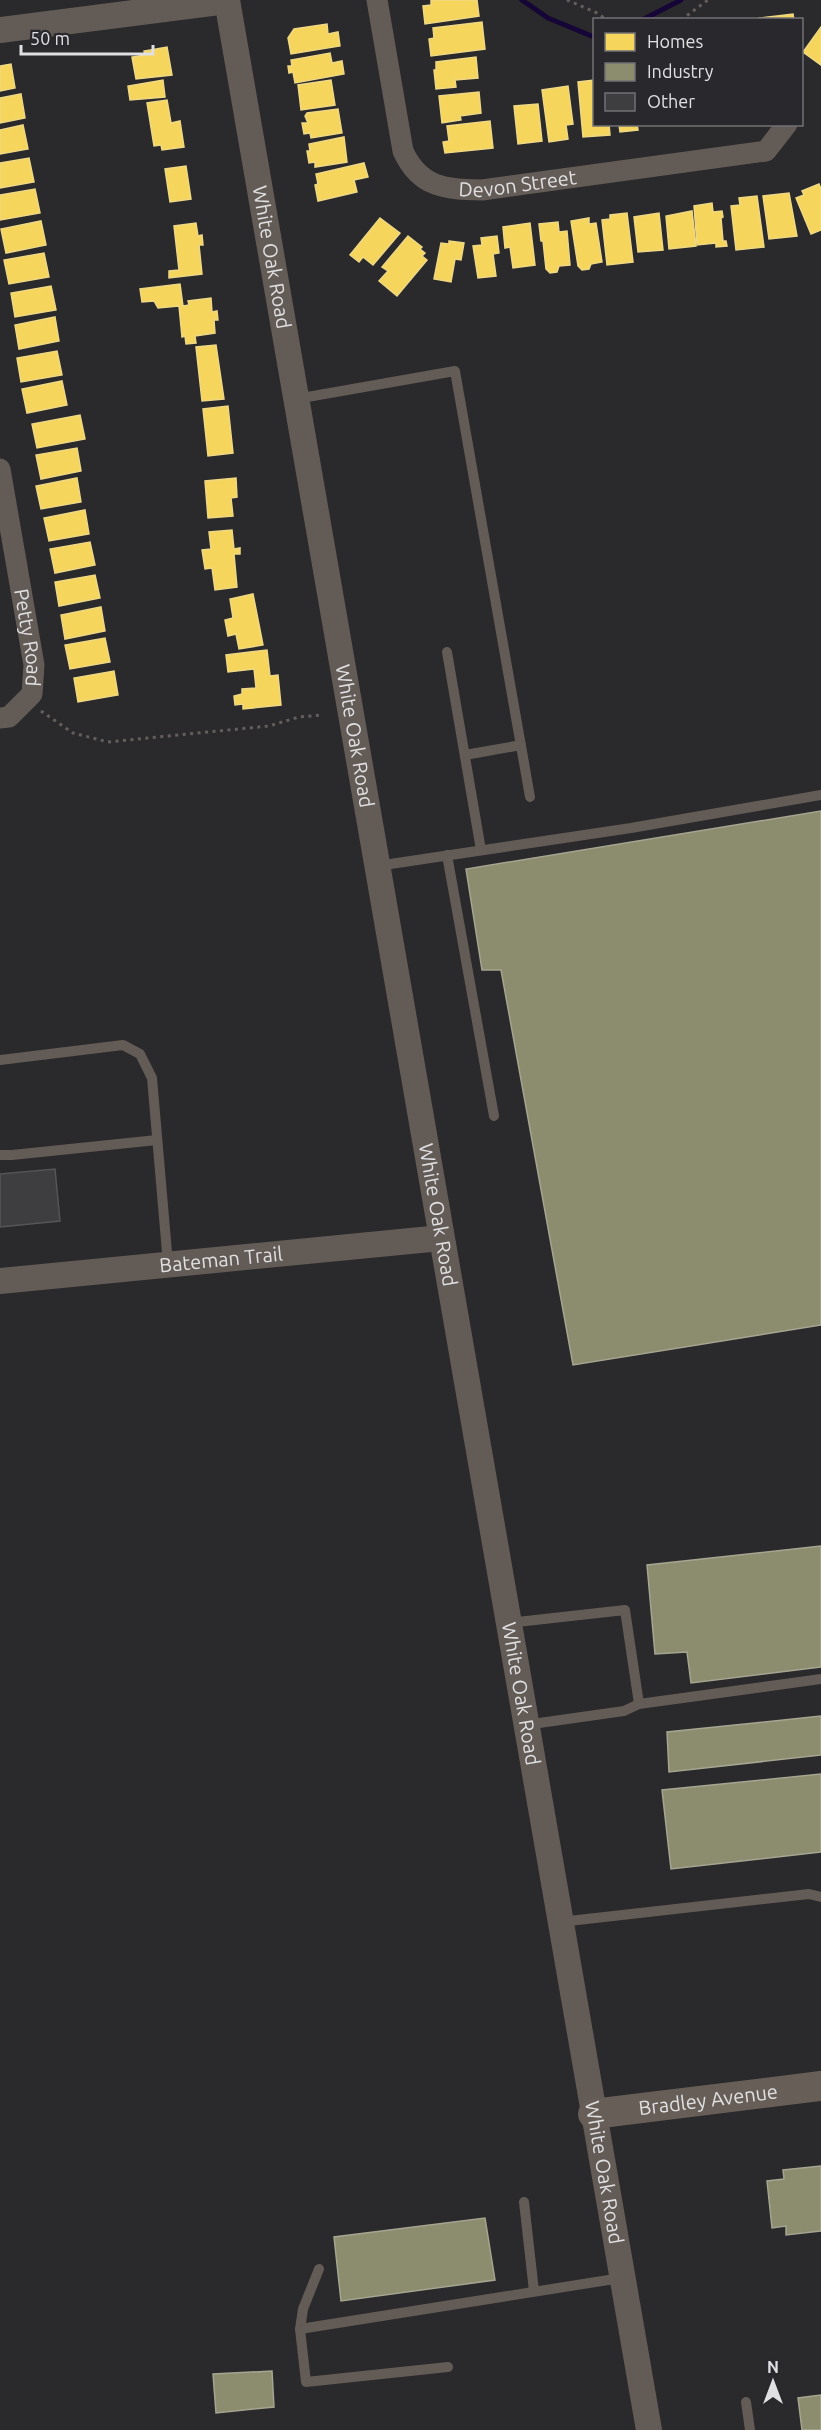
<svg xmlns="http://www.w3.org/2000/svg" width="821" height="2430" viewBox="0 0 821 2430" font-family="Ubuntu,sans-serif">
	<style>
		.homes { fill: #f6d55c; stroke: #efd884; stroke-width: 1.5 }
		.industry { fill: #8c8c6e; stroke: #a5a591; stroke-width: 1.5 }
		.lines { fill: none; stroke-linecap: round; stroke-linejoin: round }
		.stream { stroke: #150637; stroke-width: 5 }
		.building { fill: #3e3e40; stroke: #555456; stroke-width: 1.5 }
		.path { stroke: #655f5c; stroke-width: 3; stroke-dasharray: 3 4.5; stroke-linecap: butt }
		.service { stroke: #635b56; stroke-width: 10 }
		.minor { stroke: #635b56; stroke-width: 21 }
		.tertiary { stroke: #635b56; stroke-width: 26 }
		.secondary { stroke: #675f57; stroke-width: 30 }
		.labels { text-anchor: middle; stroke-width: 6; stroke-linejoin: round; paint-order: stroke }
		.street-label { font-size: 20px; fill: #e0e0e3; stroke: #29282c }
	</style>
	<rect width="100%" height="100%" fill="#2a292b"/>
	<!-- homes -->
	<g class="homes">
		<polygon points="431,0 477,0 479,16 425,24 423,6 431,5"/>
		<polygon points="793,14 794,20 760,20 759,18"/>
		<polygon points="482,22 485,49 431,56 429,39 434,38 433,28"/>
		<polygon points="327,24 328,34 338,32 340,46 291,54 288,38 294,29"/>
		<polygon points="821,27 821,65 803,52"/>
		<polygon points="167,47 172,75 136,79 132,57 145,55 144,51"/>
		<polygon points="330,53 332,63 342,61 344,74 295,83 293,72 289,73 288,66 292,66 291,60"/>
		<polygon points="476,57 478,78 455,80 456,87 436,89 434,70 436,70 436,62"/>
		<polygon points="11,64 15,88 0,91 0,66"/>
		<polygon points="163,80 165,97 130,100 128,86"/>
		<polygon points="331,80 335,105 301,110 298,85"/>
		<polygon points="594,80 594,124 609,124 610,135 583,137 578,82"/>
		<polygon points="568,86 573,124 566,125 568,139 549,142 542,90"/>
		<polygon points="479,92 481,113 460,116 461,120 442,123 439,96"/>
		<polygon points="21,94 25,118 0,123 0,98"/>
		<polygon points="167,100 171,123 180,121 184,147 162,150 161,145 154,146 147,103"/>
		<polygon points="538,104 542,141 518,144 514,106"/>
		<polygon points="338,109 342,133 311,138 310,133 304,134 302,123 308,123 305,116 307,113"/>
		<polygon points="490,121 493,148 445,153 443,142 449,141 447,126"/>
		<polygon points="613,124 637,124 638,130 620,132 619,125"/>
		<polygon points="23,125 28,149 0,154 0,130"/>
		<polygon points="344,137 347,162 315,167 315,162 309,163 307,151 310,151 309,144"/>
		<polygon points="29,158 34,182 0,188 0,163"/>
		<polygon points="364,163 368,177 354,180 357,192 318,201 315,185 318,184 316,174"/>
		<polygon points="186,166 191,199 170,202 165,169"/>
		<polygon points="819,184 821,189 821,230 811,234 796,198 804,195 802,191"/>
		<polygon points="35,189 40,213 0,220 0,195"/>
		<polygon points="789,193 797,236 769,239 763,196"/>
		<polygon points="757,196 764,247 736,250 731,206 740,205 739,198"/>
		<polygon points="712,203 713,212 722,211 723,217 721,218 723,241 726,241 727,246 716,247 716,243 697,245 694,206"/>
		<polygon points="692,211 696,246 669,249 666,216"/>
		<polygon points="627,213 633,262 607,265 602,220 610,219 610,215"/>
		<polygon points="659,213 663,250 638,252 634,217"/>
		<polygon points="380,218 400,233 373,265 363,257 359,262 350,255"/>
		<polygon points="589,218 589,224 596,223 602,262 591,264 589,269 582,270 578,266 571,221"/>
		<polygon points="41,221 46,245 6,253 1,229"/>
		<polygon points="558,222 559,232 567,231 570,265 559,266 557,272 550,273 546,269 543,241 541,241 539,224"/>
		<polygon points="196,223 198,236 202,235 203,245 199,245 202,274 169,278 169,271 179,270 174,226"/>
		<polygon points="530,223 535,265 513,268 510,247 505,248 503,227"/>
		<polygon points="408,236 422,247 420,249 425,253 422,256 427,260 397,296 379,281 388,271 382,267"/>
		<polygon points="497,236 499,253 493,254 496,276 478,278 473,246 482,245 481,238"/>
		<polygon points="449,241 464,243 461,260 455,259 451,282 434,279 441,243 449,244"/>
		<polygon points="44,253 49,277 9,284 4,260"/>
		<polygon points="180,284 183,306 189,305 188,301 211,298 212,312 217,311 218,320 214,320 215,333 195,336 196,343 186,344 185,336 182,337 179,306 158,308 154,301 142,302 140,289"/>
		<polygon points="51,286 56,310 15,317 11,293"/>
		<polygon points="55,317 59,341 19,349 15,325"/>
		<polygon points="216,345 224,399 202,401 196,347"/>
		<polygon points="57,351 62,375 21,382 17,358"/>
		<polygon points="62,381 67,405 27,413 22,389"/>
		<polygon points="228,406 233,453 208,456 203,409"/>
		<polygon points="80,415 85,439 37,448 32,424"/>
		<polygon points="77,448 81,471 41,479 36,455"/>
		<polygon points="77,478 81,502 41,509 36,486"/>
		<polygon points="236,478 237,497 231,498 233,516 208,518 205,481"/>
		<polygon points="85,510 89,534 49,541 44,518"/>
		<polygon points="232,530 234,549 240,548 240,554 234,554 237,587 215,590 212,568 205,569 202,550 211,549 209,532"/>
		<polygon points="90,542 95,565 55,573 50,549"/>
		<polygon points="95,575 100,598 59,606 55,582"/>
		<polygon points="253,594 263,645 239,649 236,634 228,636 225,620 233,618 230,599"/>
		<polygon points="101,607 105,631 65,639 61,615"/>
		<polygon points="105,638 110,662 70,669 65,645"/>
		<polygon points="267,650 270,676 278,675 281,705 243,709 243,704 235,705 234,696 242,694 242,689 256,688 254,669 228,672 226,655"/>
		<polygon points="114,671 118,695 78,702 74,678"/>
	</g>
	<!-- industry -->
	<g class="industry">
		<polygon points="821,811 821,1325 573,1365 501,970 482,970 466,869"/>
		<polygon points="821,1546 821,1667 691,1683 687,1652 655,1654 647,1565"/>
		<polygon points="821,1716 821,1755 669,1772 667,1732"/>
		<polygon points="821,1774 821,1852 671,1869 662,1790"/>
		<polygon points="821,2166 821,2231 786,2235 786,2226 772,2228 767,2181 784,2179 783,2170"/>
		<polygon points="485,2218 495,2280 341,2301 334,2237"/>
		<polygon points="272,2371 274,2407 216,2413 213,2374"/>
		<polygon points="821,2395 821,2430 802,2430 798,2398"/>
	</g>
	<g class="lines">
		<!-- stream -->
		<g class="stream">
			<polyline points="522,0 548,18 594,37"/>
			<polyline points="642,20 681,0"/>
		</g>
	</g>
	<!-- building -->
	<polygon class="building" points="55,1169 60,1221 0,1227 0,1174"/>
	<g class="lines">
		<!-- path -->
		<g class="path">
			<polyline points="567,0 597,13 607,20"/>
			<polyline points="681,20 708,0"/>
			<polyline points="41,711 73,733 108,742 269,726 299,717 323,715"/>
		</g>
		<!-- service -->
		<g class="service">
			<polyline points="296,399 455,371 530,797"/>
			<polyline points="447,652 481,850"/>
			<polyline points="465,755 521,745"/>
			<polyline points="447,855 494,1116"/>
			<polyline points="377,866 631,828 821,795"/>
			<polyline points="0,1060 123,1045 140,1054 152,1078 168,1264"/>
			<polyline points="0,1155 12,1155 157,1140"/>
			<polyline points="508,1623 625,1610 639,1704 624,1711 525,1725"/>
			<polyline points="639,1704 821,1679"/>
			<polyline points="560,1922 809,1894 821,1897"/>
			<polyline points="524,2202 534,2291"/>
			<polyline points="300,2329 303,2309 319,2269"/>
			<polyline points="448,2367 306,2382 300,2329 621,2278"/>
			<polyline points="746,2402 750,2430"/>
		</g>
		<!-- minor -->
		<g class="minor">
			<path id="s1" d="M377 0 403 151C420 188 445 189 482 190L766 151 787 124"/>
			<path id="s2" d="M0 469 34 665 32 694 9 717 0 718"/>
		</g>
		<!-- tertiary -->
		<g class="tertiary">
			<path id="s3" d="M227 0 649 2430"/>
			<polyline points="0,30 227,1"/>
			<path id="s4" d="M0 1281 441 1238"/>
		</g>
		<!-- secondary -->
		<path class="secondary" id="s5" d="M593 2114 821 2086"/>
	</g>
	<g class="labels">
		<!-- street labels -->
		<g class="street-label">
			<text dy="7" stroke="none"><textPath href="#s1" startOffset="284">Devon Street</textPath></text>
			<text dy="7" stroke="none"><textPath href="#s3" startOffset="261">White Oak Road</textPath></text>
			<text dy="7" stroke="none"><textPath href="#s2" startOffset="171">Petty Road</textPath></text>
			<text dy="7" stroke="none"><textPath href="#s3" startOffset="747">White Oak Road</textPath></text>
			<text dy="7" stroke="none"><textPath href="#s3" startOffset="1233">White Oak Road</textPath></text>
			<text dy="7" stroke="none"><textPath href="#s4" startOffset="222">Bateman Trail</textPath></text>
			<text dy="7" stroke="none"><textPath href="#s3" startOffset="1719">White Oak Road</textPath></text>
			<text dy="7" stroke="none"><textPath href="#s5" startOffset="116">Bradley Avenue</textPath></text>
			<text dy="7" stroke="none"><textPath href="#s3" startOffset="2205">White Oak Road</textPath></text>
		</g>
	</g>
	<!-- legend -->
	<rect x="593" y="18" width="210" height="108" fill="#29282c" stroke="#727275" stroke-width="1.5"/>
	<rect x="605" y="33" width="30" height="18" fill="#f6d55c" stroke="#727275" stroke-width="1.5"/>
	<text x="647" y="48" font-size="18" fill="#e0e0e3">Homes</text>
	<rect x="605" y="63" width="30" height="18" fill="#8c8c6e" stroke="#727275" stroke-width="1.5"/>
	<text x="647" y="78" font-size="18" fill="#e0e0e3">Industry</text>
	<rect x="605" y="93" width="30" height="18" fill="#3e3e40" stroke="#727275" stroke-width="1.5"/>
	<text x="647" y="108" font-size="18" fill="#e0e0e3">Other</text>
	<!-- north arrow -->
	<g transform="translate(773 2382)" stroke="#29282c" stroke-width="4.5" paint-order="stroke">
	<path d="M0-4.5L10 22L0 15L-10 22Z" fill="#e0e0e3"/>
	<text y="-9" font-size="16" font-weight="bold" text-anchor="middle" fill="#e0e0e3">N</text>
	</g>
	<!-- scale -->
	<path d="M21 45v9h132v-9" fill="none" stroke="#e0e0e3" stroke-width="3"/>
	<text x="30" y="45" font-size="18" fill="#e0e0e3" stroke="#29282c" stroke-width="4.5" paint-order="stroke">50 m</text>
</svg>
